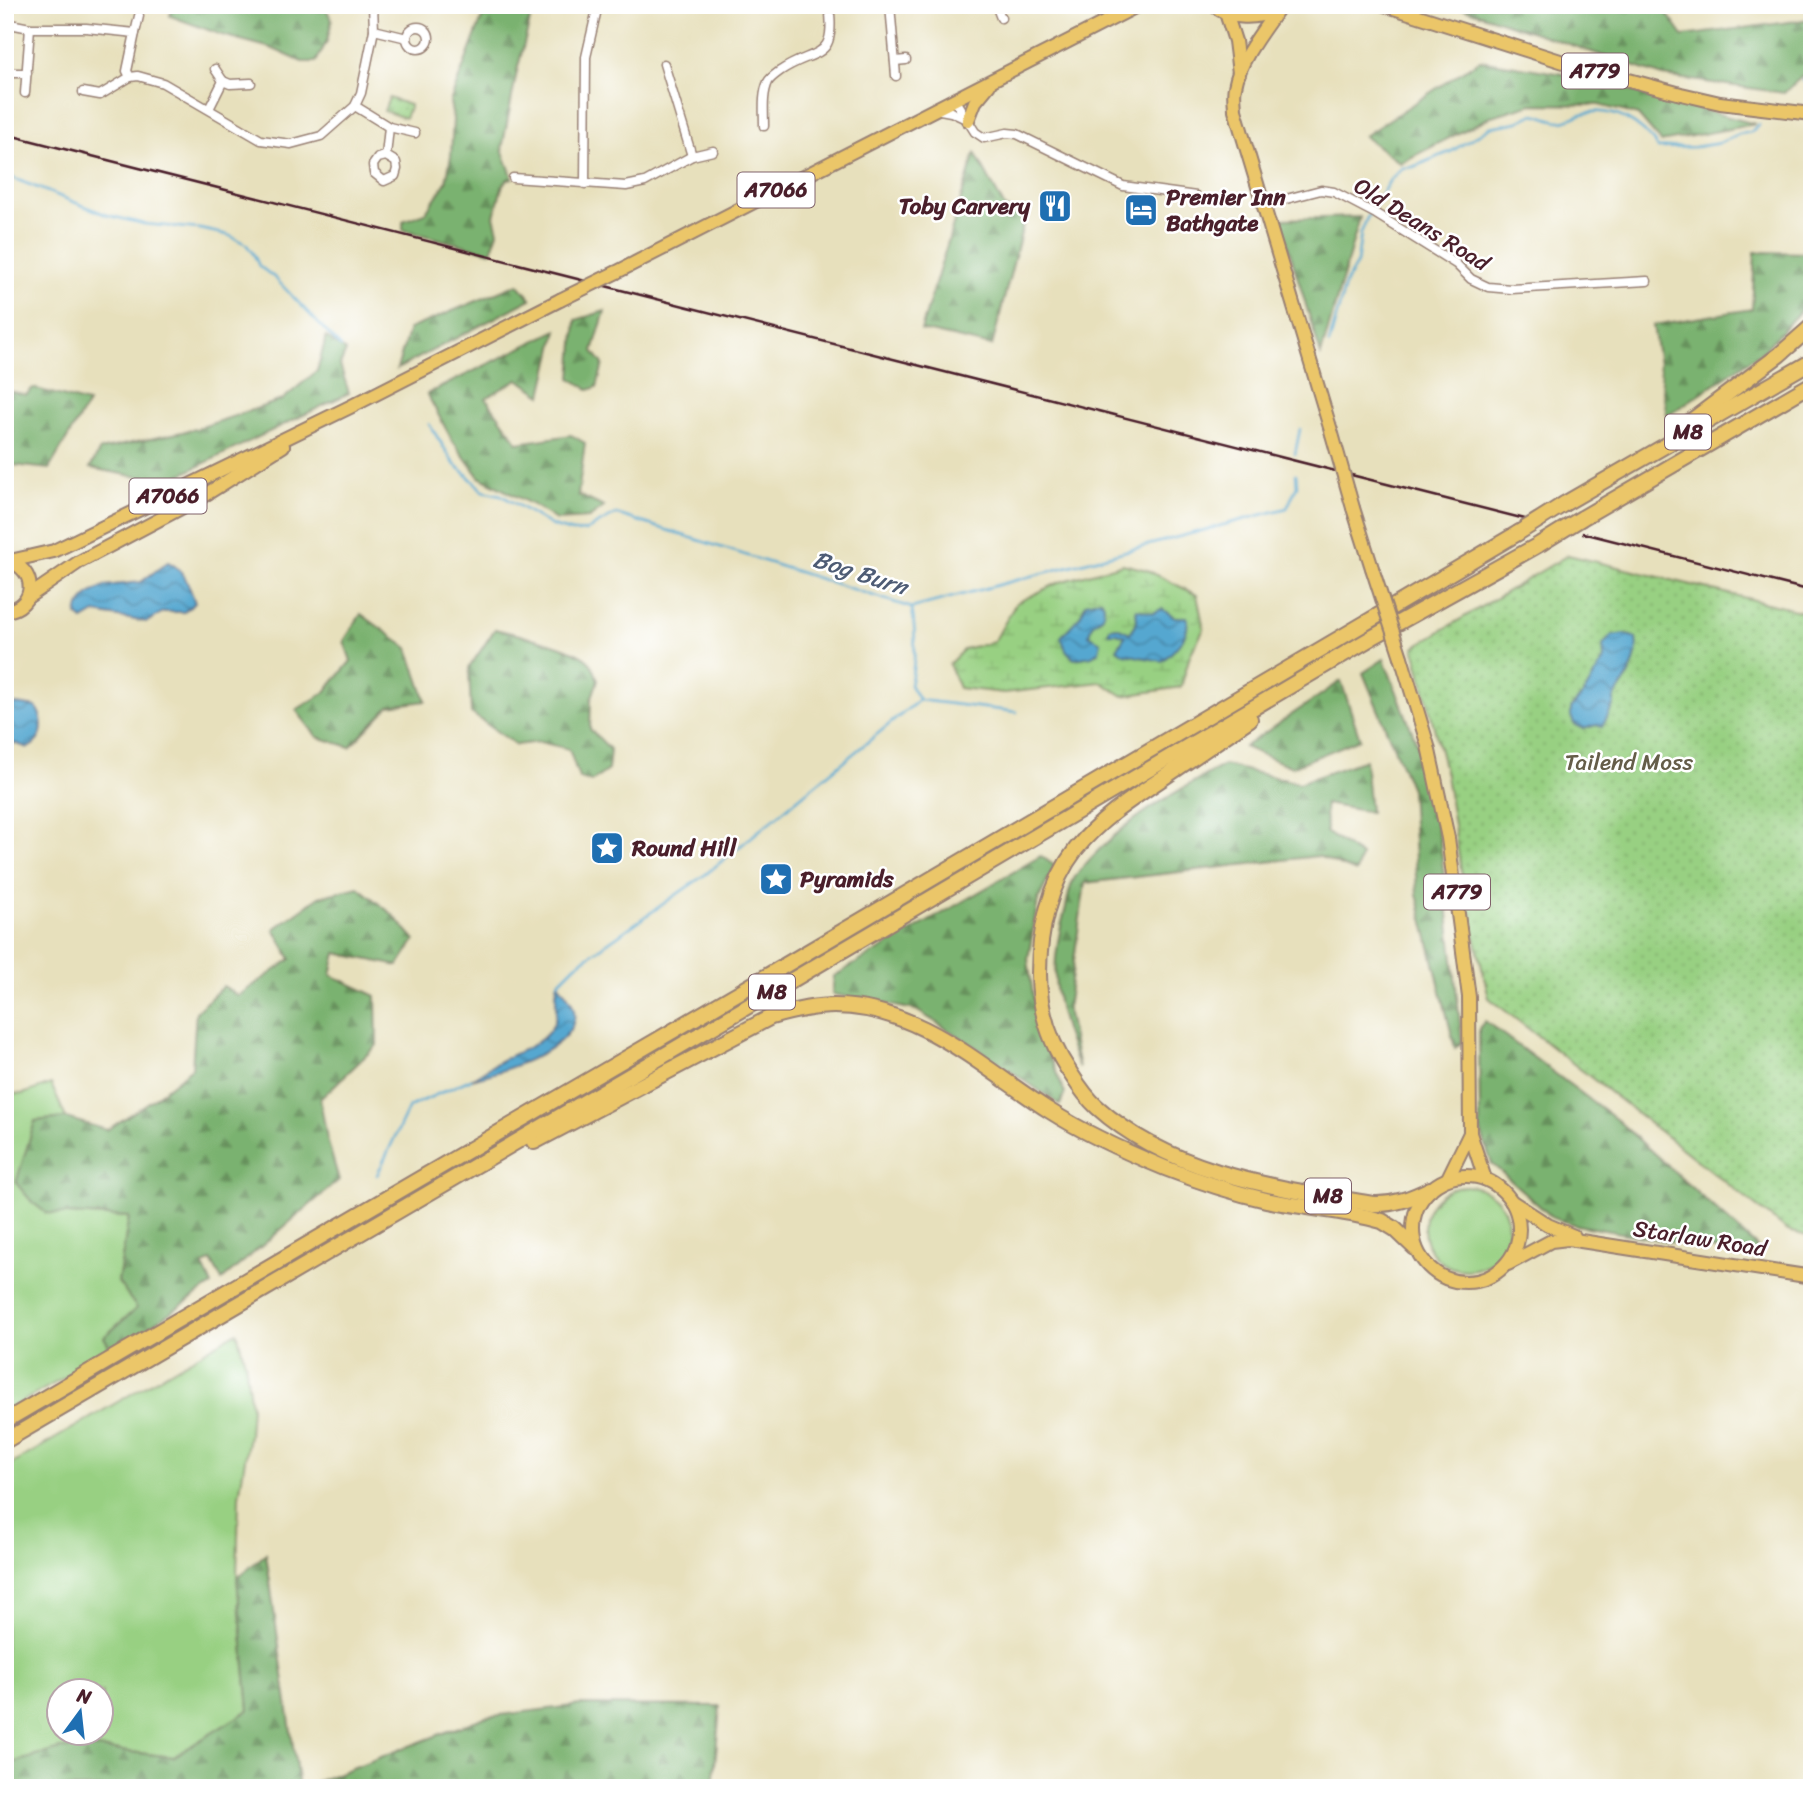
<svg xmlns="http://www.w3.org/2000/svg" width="1817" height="1793" viewBox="0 0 1817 1793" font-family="Sriracha,sans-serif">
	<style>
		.grass { fill: #98d082; stroke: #717856; stroke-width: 2; fill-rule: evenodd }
		.forest { fill: url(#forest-firs); stroke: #62684e; stroke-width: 2 }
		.wetland { fill: url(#wetland-marsh); stroke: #717856; stroke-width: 2 }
		.park { fill: url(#park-dots); stroke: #717856; stroke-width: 2 }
		.water { fill: url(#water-waves); stroke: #4f637e; stroke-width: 2 }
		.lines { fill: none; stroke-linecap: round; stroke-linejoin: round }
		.stream { stroke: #54a7d0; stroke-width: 2.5 }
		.street-casing { stroke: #988074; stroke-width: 11 }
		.primary-casing { stroke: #988074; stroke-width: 16 }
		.highway-casing { stroke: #988074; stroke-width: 18 }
		.street { stroke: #fff; stroke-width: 8 }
		.primary { stroke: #ebc669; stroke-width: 12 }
		.highway { stroke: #ebc669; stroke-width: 14 }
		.rail { stroke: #4a1f2b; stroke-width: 2.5 }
		.primary-bridge-casing { stroke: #988074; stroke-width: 16; stroke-linecap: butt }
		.highway-bridge-casing { stroke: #988074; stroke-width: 18; stroke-linecap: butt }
		.primary-bridge { stroke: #ebc669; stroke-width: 12 }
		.highway-bridge { stroke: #ebc669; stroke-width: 14 }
		.labels { text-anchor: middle; stroke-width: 5; stroke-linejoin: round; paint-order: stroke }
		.shield { fill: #fff; stroke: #80626b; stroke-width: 2 }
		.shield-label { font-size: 21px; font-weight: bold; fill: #4a1f2b }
		.poi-label { font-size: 23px; font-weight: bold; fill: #4a1f2b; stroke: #fff; text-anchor: start }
		.street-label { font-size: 23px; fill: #4a1f2b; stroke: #fff }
		.park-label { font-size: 23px; fill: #655d49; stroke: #fff }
		.water-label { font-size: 24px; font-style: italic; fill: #4e5c75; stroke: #fff }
	</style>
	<defs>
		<pattern id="forest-firs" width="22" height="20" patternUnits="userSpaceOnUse" patternTransform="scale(1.75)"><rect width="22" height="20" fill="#7ab270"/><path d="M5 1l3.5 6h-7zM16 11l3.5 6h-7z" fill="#66905c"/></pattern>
		<pattern id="wetland-marsh" width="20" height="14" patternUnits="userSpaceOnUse" patternTransform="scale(1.75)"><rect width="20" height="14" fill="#98d082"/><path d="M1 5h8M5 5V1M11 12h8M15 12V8" fill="none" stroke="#84b270"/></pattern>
		<pattern id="park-dots" width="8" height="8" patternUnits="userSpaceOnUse" patternTransform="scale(1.75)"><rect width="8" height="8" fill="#98d082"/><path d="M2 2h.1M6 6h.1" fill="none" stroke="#84b270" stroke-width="1.8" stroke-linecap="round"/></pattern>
		<pattern id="water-waves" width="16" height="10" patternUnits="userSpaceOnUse" patternTransform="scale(1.75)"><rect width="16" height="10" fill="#54a7d0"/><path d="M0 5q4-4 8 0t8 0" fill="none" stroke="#4887a9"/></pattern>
	</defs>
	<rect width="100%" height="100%" fill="#fff"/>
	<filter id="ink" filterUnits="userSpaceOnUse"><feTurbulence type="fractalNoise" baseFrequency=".0143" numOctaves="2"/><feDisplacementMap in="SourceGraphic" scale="14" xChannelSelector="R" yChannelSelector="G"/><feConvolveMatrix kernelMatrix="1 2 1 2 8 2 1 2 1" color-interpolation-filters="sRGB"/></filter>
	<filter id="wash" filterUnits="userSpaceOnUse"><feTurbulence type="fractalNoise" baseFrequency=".00686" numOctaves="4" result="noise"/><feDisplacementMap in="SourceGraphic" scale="28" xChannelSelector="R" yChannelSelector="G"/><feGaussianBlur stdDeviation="1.57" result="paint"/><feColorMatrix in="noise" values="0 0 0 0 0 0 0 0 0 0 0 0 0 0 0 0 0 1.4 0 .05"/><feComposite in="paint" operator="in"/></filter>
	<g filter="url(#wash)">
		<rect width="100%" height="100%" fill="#e7e0bc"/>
		<!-- grass -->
		<g class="grass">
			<polygon points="51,1084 66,1118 35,1121 46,1213 129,1217 118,1282 137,1308 104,1337 112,1351 5,1411 5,1093 23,1094"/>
			<circle cx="1466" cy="1228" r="42"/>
			<path d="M237 1332 245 1362 251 1406 249 1435 239 1496 237 1578 249 1710 173 1757 96 1748 60 1749 5 1765V1468ZM60 1692H102V1734H60Z"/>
		</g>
		<!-- forest -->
		<g class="forest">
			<polygon points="173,5 324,5 332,20 327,41 316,62 302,62 271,48 222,35 170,16"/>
			<polygon points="487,5 534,5 517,71 502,149 513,178 508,179 503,184 494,216 498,232 491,252 403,230 403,221 425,213 446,182 451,156 453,119 450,102"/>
			<polygon points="1453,5 1661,5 1683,36 1812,19 1812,67 1784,93 1663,76"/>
			<polygon points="1480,60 1581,77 1755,124 1661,142 1638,115 1599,105 1532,104 1492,116 1400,163 1364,136"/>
			<polygon points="975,153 1005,208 1025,217 992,346 921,330"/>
			<polygon points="1360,217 1321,355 1280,219"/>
			<polygon points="1755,252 1812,253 1812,295 1803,308 1763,351 1667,416 1653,325 1752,309"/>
			<polygon points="518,284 531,299 397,369 409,329"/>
			<polygon points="605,311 593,351 603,364 597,387 589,390 571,378 576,320"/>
			<polygon points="557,330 542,395 518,379 486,398 518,443 571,435 585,443 578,495 604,507 589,518 556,520 533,505 479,477 452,440 427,394"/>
			<polygon points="326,337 346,351 340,365 349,393 166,482 90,468 100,450 196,429 282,400 317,371"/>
			<polygon points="33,388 88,403 49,469 5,464 5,390 26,395"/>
			<polygon points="361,614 408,648 426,701 389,706 350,747 317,737 296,710 324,693 351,661 344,641"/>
			<path d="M495 629C516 634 579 647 591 664 594 668 596 675 598 680L591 700 590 729 610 749 608 770 591 782 579 778 569 749 540 742 516 745 471 713 469 668Z"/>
			<polygon points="1384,659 1419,749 1440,840 1462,1042 1455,1048 1417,894 1411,789 1363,673"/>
			<polygon points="1341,681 1360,739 1292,767 1244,747"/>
			<path d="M1365 760 1370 812 1325 804 1326 832 1361 856 1356 872 1318 856 1085 883 1067 1009 1079 1068C1054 1006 1047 972 1066 907 1068 898 1070 884 1075 877 1114 826 1169 795 1224 765L1299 783Z"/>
			<polygon points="1041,856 1055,866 1038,900 1028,959 1037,1026 1065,1093 1060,1105 982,1051 916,1010 832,994 834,976"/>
			<polygon points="358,887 392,914 415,940 398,966 336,953 331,975 376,996 377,1045 320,1099 327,1139 339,1180 222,1280 211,1260 203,1266 212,1285 112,1351 104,1337 137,1308 118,1282 129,1217 46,1213 32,1202 16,1183 35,1121 66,1118 107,1130 152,1100 192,1068 196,1012 223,986 238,996 291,959 274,929 319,897"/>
			<polygon points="1485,1021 1617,1120 1757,1247 1756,1257 1576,1225 1553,1218 1492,1164 1480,1129 1479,1028"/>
			<polygon points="266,1554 299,1788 5,1788 5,1765 60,1749 96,1748 173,1757 249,1710 237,1578"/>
			<polygon points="580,1705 720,1706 713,1788 300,1788 485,1717"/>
		</g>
		<!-- wetland -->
		<polygon class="wetland" points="1123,564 1147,570 1197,595 1204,629 1190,655 1181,687 1123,696 1101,682 1004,693 959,688 949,664 964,649 994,642 1016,603 1060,582"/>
		<!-- park -->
		<g class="park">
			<polygon points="389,98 410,105 405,118 384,111"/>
			<polygon points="1568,555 1812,614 1812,1237 1788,1231 1489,998 1465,895 1446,775 1414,647"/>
		</g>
		<!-- water -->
		<g class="water">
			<path d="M168 562C185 570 189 586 195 603L184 612H163L147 622 95 613 83 620 77 615 79 606 88 595 104 586 141 582Z"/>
			<polygon points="1101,599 1104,605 1103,616 1092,625 1089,635 1101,642 1099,651 1092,656 1074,659 1066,650 1061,637 1080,616 1086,603"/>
			<path d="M1136 609 1153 613 1162 609 1175 617H1187C1191 635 1176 650 1162 661L1124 654 1117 649 1125 636 1117 633H1108L1110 628 1117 627 1130 633 1137 621Z"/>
			<path d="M1625 634 1636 638C1640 660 1626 681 1614 698V704L1602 727 1596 725 1584 729 1574 724 1571 716V708L1583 695 1604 659 1603 645 1611 636Z"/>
			<path d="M16 704 36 707C45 722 45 739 28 748L17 744 5 742V705Z"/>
			<path d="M558 983C563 990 570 998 573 1006 587 1047 499 1073 471 1079 482 1073 492 1065 504 1059 521 1050 544 1044 553 1025 560 1010 553 997 558 983Z"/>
		</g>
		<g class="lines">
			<!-- stream -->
			<g class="stream">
				<polyline points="1803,81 1812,74"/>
				<polyline points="5,175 107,215 144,224 200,229 228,235 246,244 254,255 259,266 275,278 341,347"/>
				<path d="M1329 344 1346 282 1357 263 1361 233 1367 218 1390 180 1402 168 1413 167 1452 151 1490 127 1518 122 1534 114C1542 115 1553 121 1561 121 1568 121 1575 116 1582 114 1612 105 1642 124 1658 148L1695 147 1720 143 1739 134 1751 132 1759 124"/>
				<polyline points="429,424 455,465 463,471 483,491 501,495 552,526 572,532 585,531 616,514 912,608 1287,508 1297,486 1296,474"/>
				<polyline points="1295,454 1300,429"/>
				<path d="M912 609C916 634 916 659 910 685L919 700 1017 712"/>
				<polyline points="558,983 576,965 706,874 919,700"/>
				<polyline points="377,1175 409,1107 471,1079"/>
			</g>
		</g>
	</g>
	<g filter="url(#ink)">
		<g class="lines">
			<!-- street casing -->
			<g class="street-casing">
				<g id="street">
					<polyline points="890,5 896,76"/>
					<polyline points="996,5 1001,18"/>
					<polyline points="5,23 30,28 86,28 135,33 127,71 130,77 138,76 163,83 261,140 291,144 321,136 355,106 361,93 374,30 373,5"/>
					<circle cx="418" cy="38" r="11"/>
					<polyline points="374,30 407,38"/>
					<polyline points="135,33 139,16"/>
					<polyline points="895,61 906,60"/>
					<polyline points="664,64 692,156"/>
					<polyline points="13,73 27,73"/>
					<polyline points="223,81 230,84 251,83"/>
					<polyline points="83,92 100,95 130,77"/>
					<polyline points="25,93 30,28"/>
					<polyline points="954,99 975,132 984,138 1007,133 1017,134 1123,186 1196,196"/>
					<polyline points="355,106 389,127 415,133"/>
					<polyline points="209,109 223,81 215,69"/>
					<polyline points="935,109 951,112 968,120"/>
					<path d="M764 126C764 112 762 95 768 82 770 78 776 74 780 71 815 47 837 63 829 5"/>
					<polyline points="386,156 378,158 373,165 374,173 384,181 395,176 397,169 396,162 386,156 389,127"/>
					<polyline points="513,178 626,186 645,182 692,156 713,151"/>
					<polyline points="585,184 586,57 598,5"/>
					<polyline points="1263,205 1321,190 1334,192 1376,214 1456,264 1471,279 1488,287 1511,289 1647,281"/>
				</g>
			</g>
			<!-- primary casing -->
			<g class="primary-casing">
				<g id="primary">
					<path d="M1213 5C1232 20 1256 20 1277 9"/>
					<polyline points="1384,5 1573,65 1681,94 1720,103 1812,114"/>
					<path d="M1278 9C1262 32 1240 59 1235 87 1233 94 1235 103 1235 110L1332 434"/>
					<polyline points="1226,13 1235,41 1239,73"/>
					<polyline points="968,120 975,102 989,85"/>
					<polyline points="617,272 1139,5"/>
					<polyline points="1353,508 1372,568"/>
					<polyline points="10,561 54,551 350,407 560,300"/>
					<polyline points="28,597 79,562 200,498 283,446"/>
					<path d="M5 611C37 608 38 568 7 561"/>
					<polyline points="1401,657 1428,746 1448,838 1469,997 1470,1133 1485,1179"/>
					<circle cx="1466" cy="1229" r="53"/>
					<polyline points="1448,1178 1470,1133"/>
					<polyline points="1511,1201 1548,1225 1574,1236"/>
					<polyline points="1508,1264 1551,1241 1568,1239 1812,1277"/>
				</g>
			</g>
			<!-- highway casing -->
			<g class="highway-casing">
				<g id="highway">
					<polyline points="1691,421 1779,355 1812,326"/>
					<polyline points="1564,504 1812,361"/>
					<polyline points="1582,518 1812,384"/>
					<path d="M1250 719C1222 738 1194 757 1166 776 1133 798 1101 818 1076 849 1049 884 1039 932 1039 974 1039 1010 1051 1045 1071 1074 1078 1085 1087 1098 1097 1107 1171 1174 1278 1188 1373 1204 1394 1205 1412 1198 1430 1189"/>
					<path d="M534 1142 771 1017C792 1011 812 1006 834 1006 920 1006 982 1068 1050 1111 1086 1134 1126 1152 1165 1168 1198 1181 1231 1192 1266 1200 1304 1208 1344 1210 1382 1221L1395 1229 1415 1248"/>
					<polyline points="5,1421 743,990 1518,533"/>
					<polyline points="5,1441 740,1011 1373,637 1540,544"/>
				</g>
			</g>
			<!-- street -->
			<use href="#street" class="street"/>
			<!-- primary -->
			<use href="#primary" class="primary"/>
			<!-- highway -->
			<use href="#highway" class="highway"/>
			<!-- rail -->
			<g class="rail">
				<polyline points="5,134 1525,519"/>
				<polyline points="1583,533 1812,591"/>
			</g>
			<!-- primary-bridge casing -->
			<g class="primary-bridge-casing">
				<g id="primary-bridge">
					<polyline points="560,300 617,272"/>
					<polyline points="1332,434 1353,508"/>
					<polyline points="1372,568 1401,657"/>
				</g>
			</g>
			<!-- highway-bridge casing -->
			<g class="highway-bridge-casing">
				<g id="highway-bridge">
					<polyline points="1518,533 1564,504"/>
					<polyline points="1540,544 1582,518"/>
				</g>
			</g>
			<!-- primary-bridge -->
			<use href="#primary-bridge" class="primary-bridge"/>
			<!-- highway-bridge -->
			<use href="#highway-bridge" class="highway-bridge"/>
		</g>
	</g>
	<!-- icons -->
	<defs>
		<g id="restaurant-square" transform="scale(1.75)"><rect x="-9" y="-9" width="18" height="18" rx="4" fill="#1f6fb2" stroke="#fff"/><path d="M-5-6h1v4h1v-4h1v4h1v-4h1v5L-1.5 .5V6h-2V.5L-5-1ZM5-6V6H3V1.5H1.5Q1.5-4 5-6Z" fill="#fff"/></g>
		<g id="hotel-square" transform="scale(1.75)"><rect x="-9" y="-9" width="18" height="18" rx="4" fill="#1f6fb2" stroke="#fff"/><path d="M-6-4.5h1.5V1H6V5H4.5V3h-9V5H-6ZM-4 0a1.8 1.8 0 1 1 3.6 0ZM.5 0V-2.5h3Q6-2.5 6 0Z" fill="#fff"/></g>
		<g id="sight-square" transform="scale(1.75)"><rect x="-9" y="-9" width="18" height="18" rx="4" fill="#1f6fb2" stroke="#fff"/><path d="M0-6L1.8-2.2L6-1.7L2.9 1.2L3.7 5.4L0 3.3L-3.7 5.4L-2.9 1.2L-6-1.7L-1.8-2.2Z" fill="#fff"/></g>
	</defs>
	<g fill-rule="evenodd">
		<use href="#restaurant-square" x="1055" y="206"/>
		<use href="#hotel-square" x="1141" y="210"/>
		<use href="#sight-square" x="607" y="848"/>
		<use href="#sight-square" x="776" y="879"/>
	</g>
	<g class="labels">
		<!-- shield labels -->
		<g class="shield">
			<rect x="1562" y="53.5" width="66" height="35" rx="5"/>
			<rect x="737.5" y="172.5" width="77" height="35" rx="5"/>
			<rect x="1665" y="414.5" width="46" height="35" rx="5"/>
			<rect x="129.5" y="478.5" width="77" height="35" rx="5"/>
			<rect x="1424" y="874.5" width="66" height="35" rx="5"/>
			<rect x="749" y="974.5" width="46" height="35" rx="5"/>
			<rect x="1305" y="1178.5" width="46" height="35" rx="5"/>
		</g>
		<g class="shield-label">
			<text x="1595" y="78">A779</text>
			<text x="776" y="197">A7066</text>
			<text x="1688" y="439">M8</text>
			<text x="168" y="503">A7066</text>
			<text x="1457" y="899">A779</text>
			<text x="772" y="999">M8</text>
			<text x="1328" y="1203">M8</text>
		</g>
		<!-- poi labels -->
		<g class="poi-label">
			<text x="1166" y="205">Premier Inn<tspan x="1166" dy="26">Bathgate</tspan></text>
			<text x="1030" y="214" text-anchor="end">Toby Carvery</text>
			<text x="632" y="856">Round Hill</text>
			<text x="800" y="887">Pyramids</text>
		</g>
		<!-- street labels -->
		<g class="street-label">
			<text transform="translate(1422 224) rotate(32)" y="8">Old Deans Road</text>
			<text transform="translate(1700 1238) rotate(9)" y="8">Starlaw Road</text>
		</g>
		<!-- park labels -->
		<g class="park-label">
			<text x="1629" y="770">Tailend Moss</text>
		</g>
		<!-- water labels -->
		<g class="water-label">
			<text transform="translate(860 573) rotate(18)" y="8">Bog Burn</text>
		</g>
	</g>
	<!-- margin -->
	<rect width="1817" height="1793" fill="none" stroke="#fff" stroke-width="28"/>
	<!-- north arrow -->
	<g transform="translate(80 1712) rotate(15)"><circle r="33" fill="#ffffff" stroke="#b7a5aa" stroke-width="2"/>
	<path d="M0-5L12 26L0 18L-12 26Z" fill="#1f6fb2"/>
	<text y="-10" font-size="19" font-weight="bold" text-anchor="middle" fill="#4a1f2b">N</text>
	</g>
</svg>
